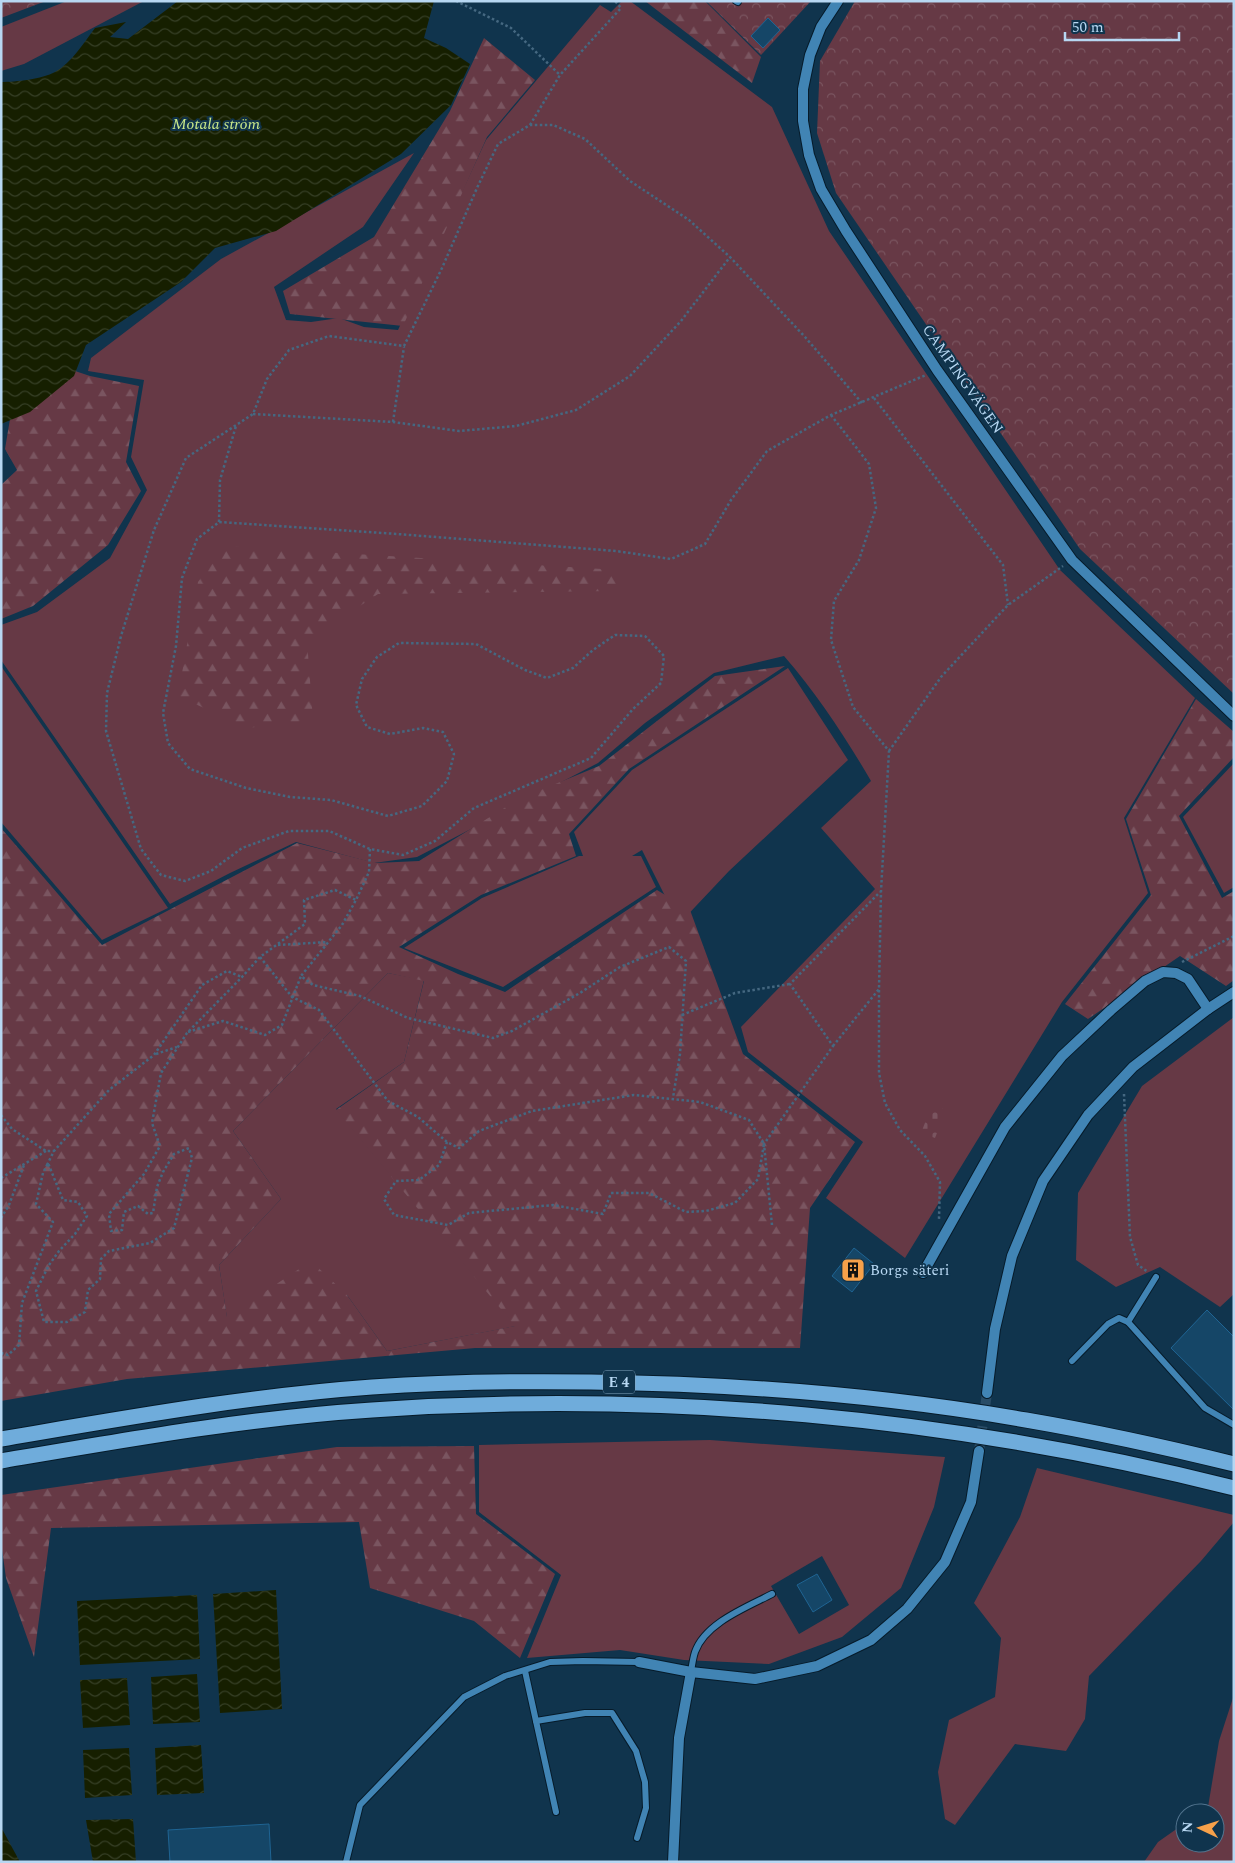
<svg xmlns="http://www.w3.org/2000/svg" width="1235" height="1863" viewBox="0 0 1235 1863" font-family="Spectral,serif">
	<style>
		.grass { fill: #663945; fill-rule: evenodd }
		.forest { fill: url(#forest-firs); fill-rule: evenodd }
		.cemetery { fill: url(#cemetery-stones) }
		.park { fill: url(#park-crowns) }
		.water { fill: url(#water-waves) }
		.building { fill: #154667; stroke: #1f6493 }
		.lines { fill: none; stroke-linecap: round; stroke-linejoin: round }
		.minor-tunnel { stroke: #294c66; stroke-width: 10; stroke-dasharray: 10 5; stroke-linecap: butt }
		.service-casing { stroke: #061b2a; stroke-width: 8 }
		.minor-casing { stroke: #061b2a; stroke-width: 12 }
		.motorway-casing { stroke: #061b2a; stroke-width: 17 }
		.path { stroke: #456881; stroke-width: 2.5; stroke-dasharray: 2.5 2.5; stroke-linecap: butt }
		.service { stroke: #4184b4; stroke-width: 6 }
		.minor { stroke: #4184b4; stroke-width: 10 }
		.motorway { stroke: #6facdb; stroke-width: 15 }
		.labels { text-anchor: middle; stroke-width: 4; stroke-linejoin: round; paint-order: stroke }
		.shield { fill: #10344d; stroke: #85a6c0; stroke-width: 1 }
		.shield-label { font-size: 14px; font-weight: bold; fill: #b7d7f2 }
		.street-label { font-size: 15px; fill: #b7d7f2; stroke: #10344d }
		.poi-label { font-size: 15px; fill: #b7d7f2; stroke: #10344d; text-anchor: start }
		.water-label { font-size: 16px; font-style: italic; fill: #cae888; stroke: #10344d }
	</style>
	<defs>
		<pattern id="forest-firs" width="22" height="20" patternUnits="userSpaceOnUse" patternTransform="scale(1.25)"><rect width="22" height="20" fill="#663945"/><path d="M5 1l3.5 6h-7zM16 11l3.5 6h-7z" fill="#7a5560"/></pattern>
		<pattern id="cemetery-stones" width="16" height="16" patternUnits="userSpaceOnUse" patternTransform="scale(1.25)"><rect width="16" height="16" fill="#663945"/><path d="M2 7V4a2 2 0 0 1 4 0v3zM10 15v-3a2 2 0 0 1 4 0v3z" fill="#7a5560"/></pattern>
		<pattern id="park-crowns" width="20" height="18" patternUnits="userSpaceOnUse" patternTransform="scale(1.25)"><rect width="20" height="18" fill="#663945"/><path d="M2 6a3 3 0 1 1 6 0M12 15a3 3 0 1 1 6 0" fill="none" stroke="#7a5560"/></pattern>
		<pattern id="water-waves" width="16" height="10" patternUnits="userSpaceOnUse" patternTransform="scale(1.25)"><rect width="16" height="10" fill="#161f00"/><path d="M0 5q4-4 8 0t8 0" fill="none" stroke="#363f26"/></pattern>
	</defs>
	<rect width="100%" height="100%" fill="#10344d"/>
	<!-- grass -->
	<g class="grass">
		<polygon points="67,1 144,1 24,64 1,71 1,27"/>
		<path d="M622 1H630L772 107 829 231 1060 570 1195 698 1124 818 1148 893 1062 1002 905 1258 826 1198 863 1142 748 1052 741 1027 875 889 821 828 871 781C846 738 817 694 784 656L714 673 645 723 598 763 417 857 374 863 296 842 230 873 170 904 1 660V625L37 612 110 558 147 490 131 457 144 380 88 371 91 358 221 259 414 153 363 227 274 287 286 320 311 322 339 318 364 327 398 330 486 140 600 5 611 12Z"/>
		<polygon points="1,666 168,908 102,940 1,822"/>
		<polygon points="788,668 848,760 729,871 679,924 642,850 632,856 641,856 656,887 503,987 404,948 482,898 579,856 583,856 574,832 632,770"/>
		<polygon points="1234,763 1234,887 1224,893 1183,817"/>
		<polygon points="388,973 424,980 404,1062 336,1109 516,1326 387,1351 347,1295 253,1301 227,1318 219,1265 281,1199 233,1131"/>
		<polygon points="1234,1017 1234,1294 1220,1307 1160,1267 1116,1287 1076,1260 1078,1193 1142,1086"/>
		<path d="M710 1440 945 1457 934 1507 901 1588 842 1637 769 1664 684 1660 620 1650 527 1658 561 1575 479 1512V1445ZM822 1556 849 1605 799 1634 771 1586Z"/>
		<polygon points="1037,1468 1234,1515 1234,1522 1201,1561 1089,1676 1085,1719 1066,1751 1015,1744 955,1825 945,1819 938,1772 949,1720 995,1697 1001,1638 974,1603 1020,1517"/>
		<polygon points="1233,1698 1234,1862 1144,1862 1158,1842 1185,1823 1185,1843 1215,1843 1215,1813 1200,1813 1208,1807 1219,1741"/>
	</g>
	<!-- forest -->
	<g class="forest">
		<polygon points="645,1 705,1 761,57 752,83"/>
		<polygon points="484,38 535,80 487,137 403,326 290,314 283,291 374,237 450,111"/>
		<polygon points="21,353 90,376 139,386 126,462 141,491 108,545 33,606 1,619 1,485 17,470 5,449"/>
		<polygon points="225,546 618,570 616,591 378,594 307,641 313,720 247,728 178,696 198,582"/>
		<path d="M785 666 629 769 569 834 576 856 481 895 399 947 458 974 505 992 657 890 690 910 743 1054 855 1142 810 1208 800 1348H475L127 1379 1 1401V828L102 945 297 843 376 863 419 861 519 799 599 766 715 676ZM388 973 424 981 404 1062 336 1110 515 1326 387 1351 347 1295 311 1261 227 1317 219 1265 281 1199 233 1131Z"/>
		<polygon points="1196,699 1234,732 1234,757 1179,816 1222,898 1234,891 1234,980 1226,986 1180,956 1088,1019 1065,1004 1151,895 1126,819"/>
		<polygon points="474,1446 476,1514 555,1574 520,1658 474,1621 370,1588 359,1522 51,1528 34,1657 6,1578 1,1542 1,1495 337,1447"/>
	</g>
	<!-- cemetery -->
	<polygon class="cemetery" points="932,1105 946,1110 935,1138 921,1133"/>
	<!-- park -->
	<g class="park">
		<polygon points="1,1 46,1 1,18"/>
		<polygon points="706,1 811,1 761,55"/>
		<polygon points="855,1 1234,1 1234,694 1080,549 836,193 817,133 820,61"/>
	</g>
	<!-- water -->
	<g class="water">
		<path d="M178 1H434L424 38 446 48 470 64 451 105 401 154 276 231 215 248 181 282 86 345 74 376 30 412 1 424V82C16 82 42 79 55 72 72 62 83 44 95 28L126 22 110 37 128 39Z"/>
		<polygon points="276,1590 282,1709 220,1713 213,1594"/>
		<polygon points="197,1595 200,1659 80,1665 77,1601"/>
		<polygon points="197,1674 200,1722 153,1724 151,1677"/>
		<polygon points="127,1678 130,1725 83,1728 80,1680"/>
		<polygon points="201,1745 204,1793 157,1795 155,1748"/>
		<polygon points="129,1748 132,1795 85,1798 83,1750"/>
		<polygon points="133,1819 136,1862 93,1862 86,1820"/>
		<polygon points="1,1827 20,1862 1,1862"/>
	</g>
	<!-- building -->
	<g class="building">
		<polygon points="768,18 780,30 763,48 751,36"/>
		<polygon points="854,1248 874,1264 852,1292 832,1276"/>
		<polygon points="1207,1310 1234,1337 1234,1410 1171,1348"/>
		<polygon points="817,1574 832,1600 813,1612 797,1585"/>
		<polygon points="269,1824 271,1862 170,1862 168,1830"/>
	</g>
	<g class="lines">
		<!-- minor-tunnel -->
		<polyline class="minor-tunnel" points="979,1451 987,1393"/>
		<!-- service casing -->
		<g class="service-casing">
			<g id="service">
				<polyline points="736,1 738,2"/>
				<polyline points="1128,1322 1156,1277"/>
				<polyline points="1072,1361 1108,1324 1119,1318 1128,1322 1205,1408 1234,1425"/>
				<polyline points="525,1671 556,1812"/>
				<path d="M691 1672C692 1665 693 1658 695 1652 705 1623 747 1607 772 1594"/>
				<polyline points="536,1721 585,1713 612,1713 636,1751 645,1782 646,1808 637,1838"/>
				<polyline points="346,1862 360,1805 464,1697 505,1676 550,1662 583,1661 639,1662"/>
			</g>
		</g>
		<!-- minor casing -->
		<g class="minor-casing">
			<g id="minor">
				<polyline points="838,1 821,27 810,55 803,89 803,121 809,155 821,189 846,231 937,370 1072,560 1234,716"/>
				<polyline points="923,1273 1005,1127 1062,1056 1111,1010 1145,981 1163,972 1176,973 1188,979 1208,1009"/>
				<polyline points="987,1393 995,1329 1012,1256 1043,1181 1088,1115 1133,1067 1208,1009 1234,992"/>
				<polyline points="639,1662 691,1672 755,1679 817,1666 871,1640 907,1609 945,1562 971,1502 979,1451"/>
				<polyline points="673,1862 679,1738 691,1672"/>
			</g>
		</g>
		<!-- motorway casing -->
		<g class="motorway-casing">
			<g id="motorway">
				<path d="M1 1439C125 1418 247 1396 372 1387 445 1382 518 1381 591 1382 736 1384 883 1395 1026 1420 1096 1432 1165 1447 1234 1464"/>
				<path d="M1 1461C124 1440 248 1418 372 1410 661 1390 953 1417 1234 1488"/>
			</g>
		</g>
		<!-- path -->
		<g class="path">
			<polyline points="456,1 511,28 560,75"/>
			<polyline points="530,125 560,75 621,8 615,1"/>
			<polyline points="874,398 1003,565 1008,605"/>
			<polyline points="862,403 805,337 730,257 689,220 630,181 585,139 553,125 530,125 498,144 477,188 442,268 404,346 329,336 289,350 267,379 253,414 186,458 154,530 121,636 107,693 106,731 141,849 161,875 185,881 211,871 242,848 289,831 329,831 370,849 403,855 435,841 474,808 591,758 633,709 661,683 664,656 645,636 615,635 593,650 573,668 547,678 525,670 476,644 399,643 377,657 362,679 356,705 367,727 390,734 423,728 443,732 454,754 447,781 422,806 388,816 331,800 290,797 246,788 190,769 168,743 163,713 176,646 182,578 197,539 219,522 397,534 616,551 671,559 705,544 731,500 767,451 831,415 926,375"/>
			<polyline points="253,414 393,422 459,431 516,426 576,410 630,376 681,321 730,257"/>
			<polyline points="831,415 869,464 876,508 859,560 834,601 831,640 853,707 889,751 881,891 879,989 879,1073 885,1103 900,1130 925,1156 940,1182 939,1219"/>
			<polyline points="393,422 404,347"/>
			<polyline points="219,522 220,480 236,426"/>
			<polyline points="889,751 941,677 1008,605 1063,566"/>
			<polyline points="370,849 369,872 356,900 342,925 301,976 313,985 360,996 408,1018 493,1038 512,1031 580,993 620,967 669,947 686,961 680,1054 673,1098"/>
			<polyline points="278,945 328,942"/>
			<polyline points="260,957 292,997 319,1010 388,1101 418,1117 447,1142 459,1148 479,1131 532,1111 634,1095 700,1102 749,1120 764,1144 758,1179 735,1203 706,1211 686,1212 649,1193 611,1193 603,1214 553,1205 469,1213 448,1225 394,1215 384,1199 396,1181 419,1180 439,1165 447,1142"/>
			<polyline points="1182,962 1234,936"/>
			<polyline points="682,1015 735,993 790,984"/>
			<polyline points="188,1032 223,1021 265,1035 282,1025 301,976"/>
			<polyline points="833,1046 879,989"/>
			<polyline points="156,1054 177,1047"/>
			<polyline points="1124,1094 1130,1237 1138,1265 1148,1272"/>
			<polyline points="1,1115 12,1129 46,1151 54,1151"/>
			<polyline points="47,1165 54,1151 109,1090 154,1055 202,985 227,971 242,977"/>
			<polyline points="1,1178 46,1151"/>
			<polyline points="1,1218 9,1205 24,1165"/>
			<polyline points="772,1225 764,1144 833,1046 790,984 880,892"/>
			<polyline points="1,1353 8,1355 19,1345 22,1303 53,1222 36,1204 43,1173 48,1163 63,1200 78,1202 87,1216 75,1234 59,1251 49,1265 36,1291 44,1322 67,1322 85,1312 88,1290 100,1279 101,1259 109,1251 150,1243 174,1228 192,1158 189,1148 174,1154 163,1172 157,1187 153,1213 148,1214 138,1206 124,1212 122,1230 111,1231 109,1214 144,1174 160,1146 152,1123 161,1073 187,1033 242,977 260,957 305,924 304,900 335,890 356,900"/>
		</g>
		<!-- service -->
		<use href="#service" class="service"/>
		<!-- minor -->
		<use href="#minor" class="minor"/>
		<!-- motorway -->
		<use href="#motorway" class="motorway"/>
	</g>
	<!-- icons -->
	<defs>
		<g id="building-square" transform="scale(1.25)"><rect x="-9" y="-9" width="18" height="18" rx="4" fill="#f7a14a" stroke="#10344d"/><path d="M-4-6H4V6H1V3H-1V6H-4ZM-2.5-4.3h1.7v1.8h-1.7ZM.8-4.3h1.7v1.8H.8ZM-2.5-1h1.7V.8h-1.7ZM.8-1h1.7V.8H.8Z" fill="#111"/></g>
	</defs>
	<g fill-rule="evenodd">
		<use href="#building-square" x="853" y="1270"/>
	</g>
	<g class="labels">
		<!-- shield labels -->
		<rect class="shield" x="603" y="1370.5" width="32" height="23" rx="4"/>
		<g class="shield-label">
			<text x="619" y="1387">E 4</text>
		</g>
		<!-- street labels -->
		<g class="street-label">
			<text transform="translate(963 379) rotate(55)" y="5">CAMPINGVÄGEN</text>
		</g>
		<!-- poi labels -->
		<g class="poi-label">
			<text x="870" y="1275">Borgs säteri</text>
		</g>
		<!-- water labels -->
		<g class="water-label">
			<text x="216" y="129">Motala ström</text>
		</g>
	</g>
	<!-- border -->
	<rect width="1235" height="1863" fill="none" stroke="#b7d7f2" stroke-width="5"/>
	<!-- north arrow -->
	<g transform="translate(1200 1828) rotate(274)"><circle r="24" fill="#10344d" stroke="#53758f"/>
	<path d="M0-4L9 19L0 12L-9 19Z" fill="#f7a14a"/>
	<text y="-8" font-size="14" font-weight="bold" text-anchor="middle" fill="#b7d7f2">N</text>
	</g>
	<!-- scale -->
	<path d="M1065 32v8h114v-8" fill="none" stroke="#b7d7f2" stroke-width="2.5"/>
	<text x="1072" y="32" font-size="15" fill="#b7d7f2" stroke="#10344d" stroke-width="4" paint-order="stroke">50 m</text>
</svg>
